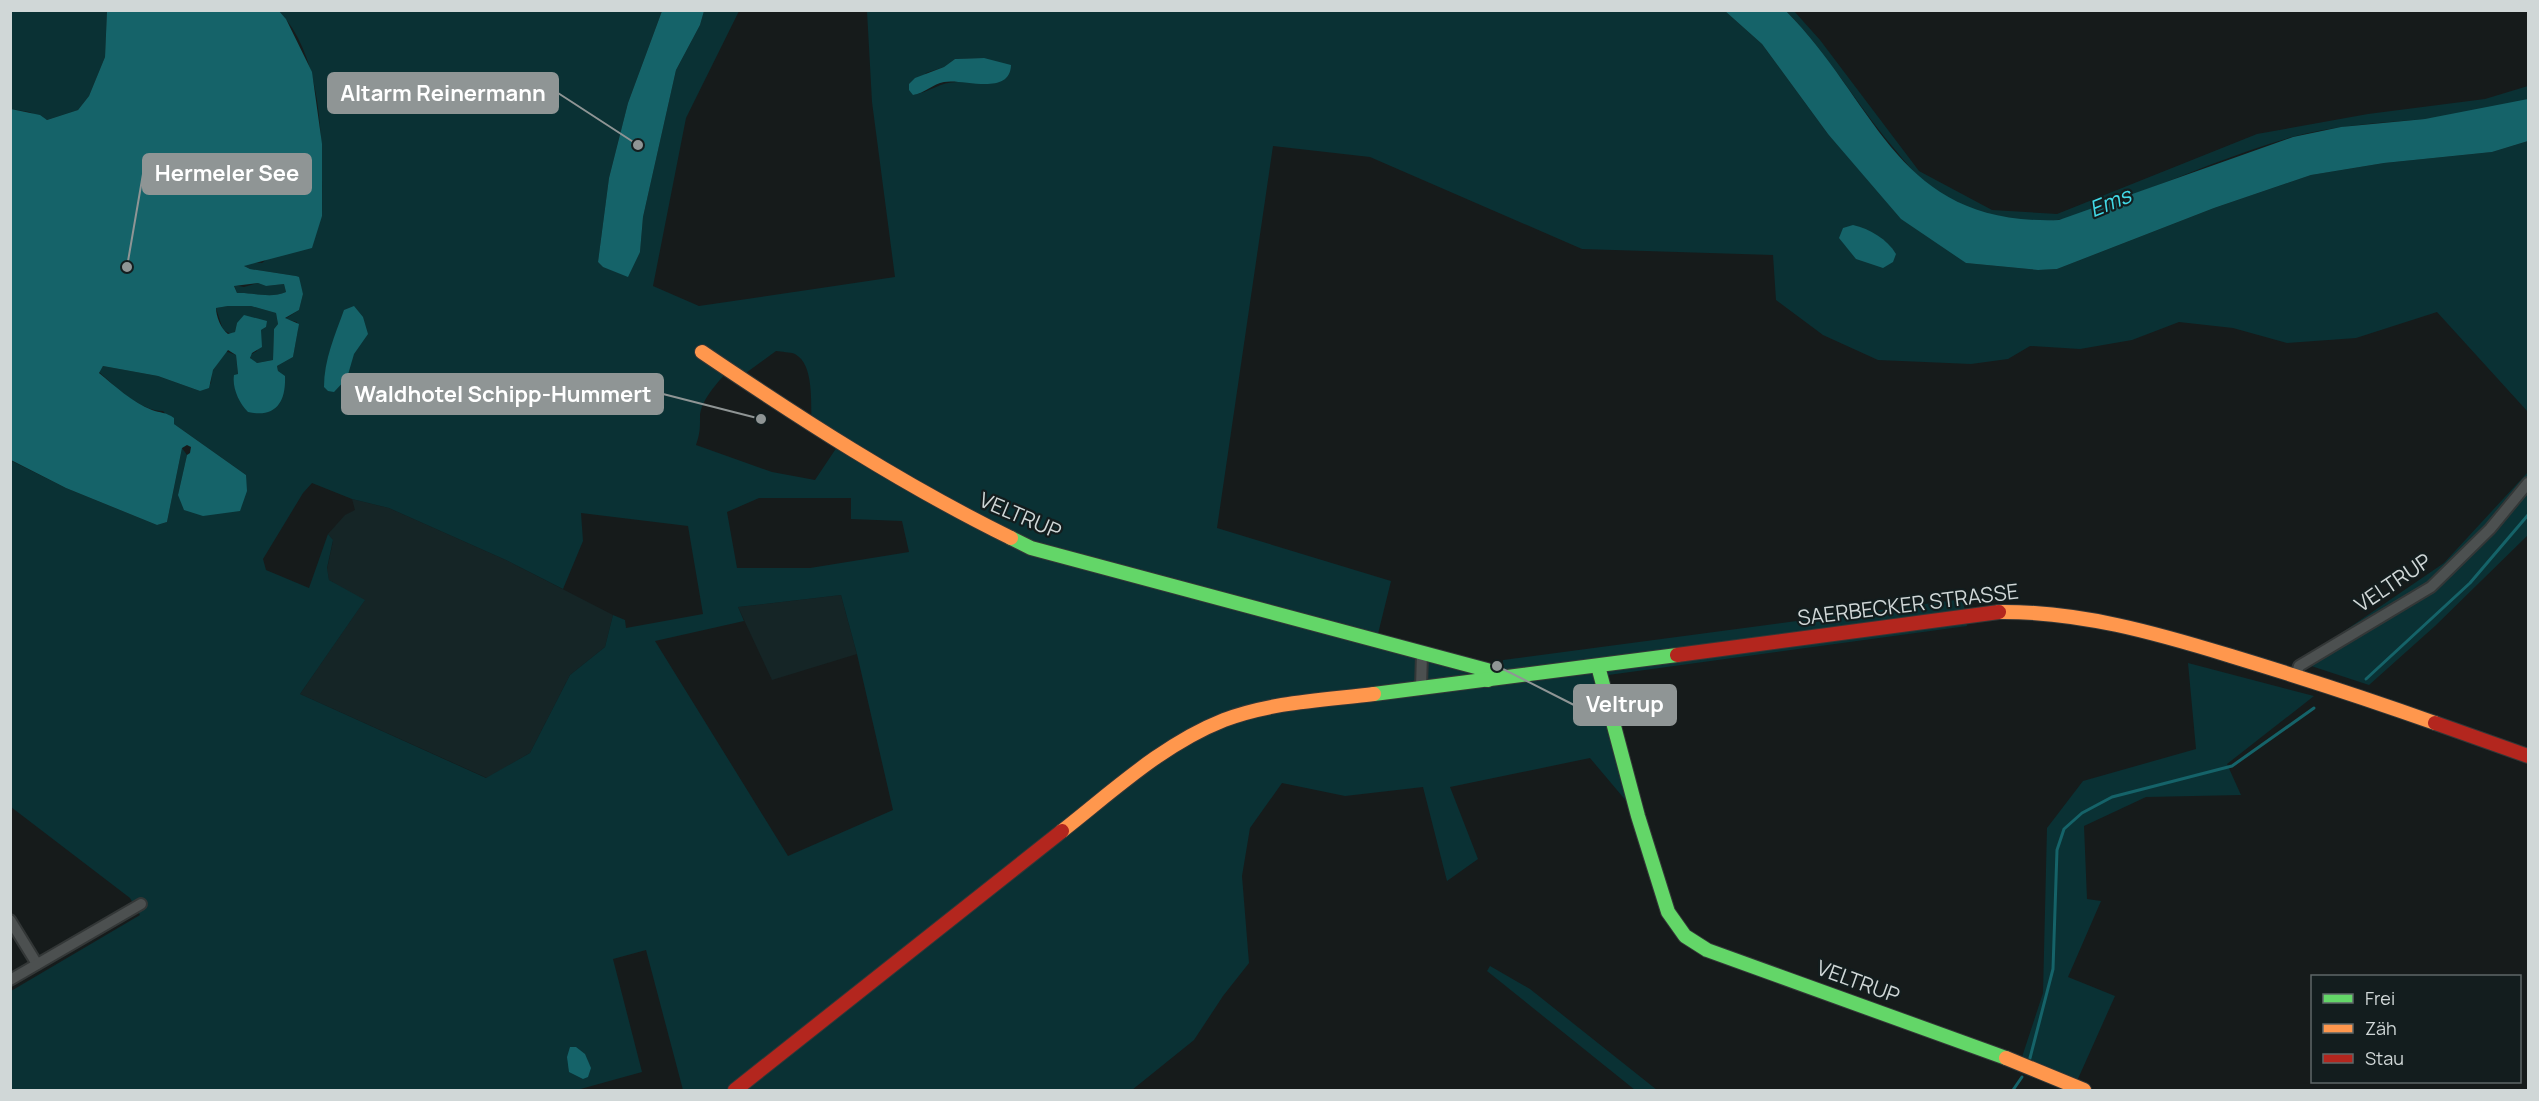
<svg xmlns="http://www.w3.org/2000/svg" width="2539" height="1101" viewBox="0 0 2539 1101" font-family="Manrope,sans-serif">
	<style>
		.built { fill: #152526 }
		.green { fill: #0a3134; fill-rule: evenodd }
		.water { fill: #156369; fill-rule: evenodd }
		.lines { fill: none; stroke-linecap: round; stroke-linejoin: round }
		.stream { stroke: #156369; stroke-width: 3 }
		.street-casing { stroke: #333737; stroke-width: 14 }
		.fast-casing { stroke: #333737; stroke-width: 16 }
		.slow-casing { stroke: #333737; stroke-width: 16 }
		.jam-casing { stroke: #333737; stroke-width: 16 }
		.street { stroke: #4c5050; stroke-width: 10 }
		.fast { stroke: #63d668; stroke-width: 14 }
		.slow { stroke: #ff974d; stroke-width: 14 }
		.jam { stroke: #b3261e; stroke-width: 14 }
		.labels { text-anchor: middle; stroke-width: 4.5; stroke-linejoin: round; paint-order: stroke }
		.street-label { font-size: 21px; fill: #d0d7d7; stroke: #131d1e }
		.water-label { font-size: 22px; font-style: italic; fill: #42dbe8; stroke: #131d1e }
		.leader { fill: none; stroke: #8f9595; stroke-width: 2 }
		.callout-dot { fill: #8f9595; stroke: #131d1e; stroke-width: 2 }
		.callout { fill: #8f9595; stroke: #8f9595; stroke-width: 2 }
		.callout-label { font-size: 22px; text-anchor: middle; font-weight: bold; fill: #fff }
	</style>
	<rect width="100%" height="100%" fill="#161b1b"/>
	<!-- built -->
	<g class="built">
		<polygon points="352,499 389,508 506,560 613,615 605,647 570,675 530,753 487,778 300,694 364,601 329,580 327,569 333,541 328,534 345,515 355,510"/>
		<polygon points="841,595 857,654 772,680 738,607"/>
	</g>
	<!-- green -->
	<g class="green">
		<polygon points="10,11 107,11 105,57 89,96 78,110 47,120 29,112 11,109"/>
		<path d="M279 11H662L628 103 609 178 598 262 603 267 640 252 643 217 676 70 700 25 704 11H739L686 118 653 286 699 306 895 277 872 102 867 11H1725L1762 44 1828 134 1966 263 2038 270 2057 269 2214 208 2311 175 2384 163 2492 152 2528 141V412L2437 312 2356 338 2287 343 2233 328 2179 322 2132 340 2080 349 2030 346 2008 359 1971 364 1878 360 1823 335 1776 300 1773 255 1582 249 1370 157 1273 146 1217 528 1391 581 1376 642 1487 670 1502 668 1503 660 1963 599 1967 626 1601 676 1633 809 1590 758 1450 787 1478 859 1447 881 1423 787 1345 796 1282 783 1250 828 1242 876 1249 963 1223 996 1194 1040 1132 1090H683L646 950 613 959 642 1072 577 1090H11V991L140 915 130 898 11 807 10 460 66 488 157 525 167 522 182 448 187 455 178 495 246 475 174 424 163 411C140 411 116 387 99 372L103 366 158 376 200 391 211 383 212 372 225 351 236 355 238 375H234L278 371 277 366 293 357 298 329 297 322 285 319 299 310 303 294 296 276 250 269 244 266 251 262 262 263 322 216C322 151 326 61 279 11ZM984 58 957 82C940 82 930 92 913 95L926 73 944 67 955 59ZM776 351C782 352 790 352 795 354 815 365 810 404 812 423L841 441 815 480 772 472 696 445C700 433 700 429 700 417 700 401 718 382 728 371L739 378ZM312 483 352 499 389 508 506 560 563 589 583 541 581 513 688 526 703 614 626 628 625 620 613 615 605 647 570 675 530 753 486 778 300 694 365 600 329 580 327 568 333 540 328 534 309 588 266 570 263 559 303 493ZM759 498H851V519L902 521 909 552 810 568H737L727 512ZM841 595 857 654 893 810 788 856 655 641 744 621 738 607Z"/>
		<path d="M1786 11H1794L1820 40 1919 171 1992 210 2057 214 2257 134 2368 114 2485 99 2528 86V99C2454 126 2368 116 2292 137 2238 152 2186 175 2134 194 2110 203 2083 217 2057 220 2019 224 1976 216 1943 196 1922 184 1907 164 1892 146 1855 102 1826 51 1786 11Z"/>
		<path d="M258 283 266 286 284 284 286 292C270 299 253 292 237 293L234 285 244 287Z"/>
		<polygon points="228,306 251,306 276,313 278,324 274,329 273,360 257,363 251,361 250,355 257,351 261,330 266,327 254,319 237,323 235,332 231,334 223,330 216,308"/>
		<polygon points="2528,472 2528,535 2435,626 2369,685 2299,662 2444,563"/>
		<polygon points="2188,663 2314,696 2227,764 2241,795 2146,797 2084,826 2087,899 2101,901 2068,977 2115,996 2077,1081 2022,1057 2043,993 2047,828 2083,781 2196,749"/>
		<polygon points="1490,966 1530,989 1657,1090 1635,1090 1487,971"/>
	</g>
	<!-- water -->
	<g class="water">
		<path d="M279 11 286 19 312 72 322 144V216L312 248 244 266 250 269 296 276 299 277 303 294 299 310 285 318 299 324 293 357 277 366 278 371 285 376C286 402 276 418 248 412 239 403 232 388 234 375L238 374 236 355 228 350 213 370 209 388 200 391 158 376 103 366 99 373C115 386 132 402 152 410 160 413 166 412 174 418V424L246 475 247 491 240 511 203 516 184 510 178 495 187 455 190 453 191 447 187 445 182 448 167 522 157 525 66 488 11 460V109L40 115 47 120 78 110 89 96 105 57 107 11ZM258 283 266 286 284 284 286 292C270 299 253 292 237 293L234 286ZM228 306H251L276 313 278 324 274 329 273 360 257 363 250 358 252 353 262 347 261 330 266 327 267 321 244 315 237 323 235 332 228 334C221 329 216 316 216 308Z"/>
		<polygon points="662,11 704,11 700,25 676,70 643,217 640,252 628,277 603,267 598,262 609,178 628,103"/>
		<path d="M1725 11H1786C1880 106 1896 226 2059 220L2293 137 2341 127 2425 119 2528 99V141L2492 152 2384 163 2311 175 2214 208 2057 269 2038 270 1966 263 1901 219 1828 134 1762 44Z"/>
		<path d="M984 58 1011 65C1010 97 962 78 944 82 933 84 925 93 913 95L909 90V84L915 78 944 67 955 59Z"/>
		<path d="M1853 225C1870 229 1887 239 1896 254L1893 262 1883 268 1856 259 1839 238 1843 228Z"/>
		<path d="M354 306 363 317 368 334 354 354 347 378 334 392 328 391 324 387C324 360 335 335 344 310Z"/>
		<polygon points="570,1047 576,1047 585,1054 591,1068 588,1077 583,1079 569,1072 567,1057"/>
	</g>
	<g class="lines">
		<!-- stream -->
		<g class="stream">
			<polyline points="2366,679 2470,583 2528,515"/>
			<polyline points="2030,1058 2053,969 2057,850 2064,829 2082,813 2112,797 2232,766 2314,708"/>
			<polyline points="2013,1090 2022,1077"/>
		</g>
		<!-- street casing -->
		<g class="street-casing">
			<g id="street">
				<polyline points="2296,676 2299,666 2431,587 2490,529 2528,483"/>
				<polyline points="1421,688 1422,653"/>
				<polyline points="10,920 37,964"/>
				<polyline points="10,980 141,904"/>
			</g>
		</g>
		<!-- fast casing -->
		<g class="fast-casing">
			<g id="fast">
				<polyline points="1011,538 1031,548 1487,670 1488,680"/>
				<polyline points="1598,666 1638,816 1668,912 1685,936 1707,950 2006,1058"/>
				<polyline points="1374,694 1677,655"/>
			</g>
		</g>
		<!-- slow casing -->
		<g class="slow-casing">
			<g id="slow">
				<path d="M702 352C801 419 903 485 1011 538"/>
				<path d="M1999 612C2079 611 2156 633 2231 656 2300 677 2368 699 2435 723"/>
				<path d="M1062 831C1113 791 1163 744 1224 720 1271 702 1325 700 1374 694"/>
				<polyline points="2006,1058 2084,1090"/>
			</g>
		</g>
		<!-- jam casing -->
		<g class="jam-casing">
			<g id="jam">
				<polyline points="1677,655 1999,612"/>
				<polyline points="2435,723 2528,756"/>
				<polyline points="735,1090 1062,831"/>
			</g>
		</g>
		<!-- street -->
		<use href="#street" class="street"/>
		<!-- fast -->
		<use href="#fast" class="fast"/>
		<!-- slow -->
		<use href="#slow" class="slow"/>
		<!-- jam -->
		<use href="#jam" class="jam"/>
	</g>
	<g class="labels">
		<!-- street labels -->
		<g class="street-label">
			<text transform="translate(1020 516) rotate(23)" y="7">VELTRUP</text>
			<text transform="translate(2393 583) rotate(-34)" y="7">VELTRUP</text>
			<text transform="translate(1908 605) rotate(-7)" y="7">SAERBECKER STRASSE</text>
			<text transform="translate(1858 982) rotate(20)" y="7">VELTRUP</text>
		</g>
		<!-- water labels -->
		<g class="water-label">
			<text transform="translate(2110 202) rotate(-22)" y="8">Ems</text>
		</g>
	</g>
	<!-- callouts -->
	<path class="leader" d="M638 145L558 93M127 267L143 174M761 419L663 394M1497 666L1574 705"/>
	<g class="callout-dot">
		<circle cx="638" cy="145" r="6"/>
		<circle cx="127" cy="267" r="6"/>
		<circle cx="761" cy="419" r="6"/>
		<circle cx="1497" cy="666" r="6"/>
	</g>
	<g class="callout">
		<rect x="328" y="73" width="230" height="40" rx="6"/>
		<rect x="143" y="154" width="168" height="40" rx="6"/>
		<rect x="342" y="374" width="321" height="40" rx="6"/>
		<rect x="1574" y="685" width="102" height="40" rx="6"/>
	</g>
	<g class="callout-label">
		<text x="443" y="101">Altarm Reinermann</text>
		<text x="227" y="181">Hermeler See</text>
		<text x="503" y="402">Waldhotel Schipp-Hummert</text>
		<text x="1625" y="712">Veltrup</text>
	</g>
	<!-- border -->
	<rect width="2539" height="1101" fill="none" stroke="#d0d7d7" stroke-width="24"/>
	<!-- legend -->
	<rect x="2311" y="975" width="210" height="108" fill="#131d1e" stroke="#5f6768" stroke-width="1.5"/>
	<rect x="2323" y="994" width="30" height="9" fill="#63d668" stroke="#5f6768" stroke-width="1.5"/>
	<text x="2365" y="1005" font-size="18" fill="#d0d7d7">Frei</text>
	<rect x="2323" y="1024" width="30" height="9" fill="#ff974d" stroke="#5f6768" stroke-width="1.5"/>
	<text x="2365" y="1035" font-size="18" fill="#d0d7d7">Zäh</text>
	<rect x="2323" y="1054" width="30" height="9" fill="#b3261e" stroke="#5f6768" stroke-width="1.5"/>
	<text x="2365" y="1065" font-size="18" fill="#d0d7d7">Stau</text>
</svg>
